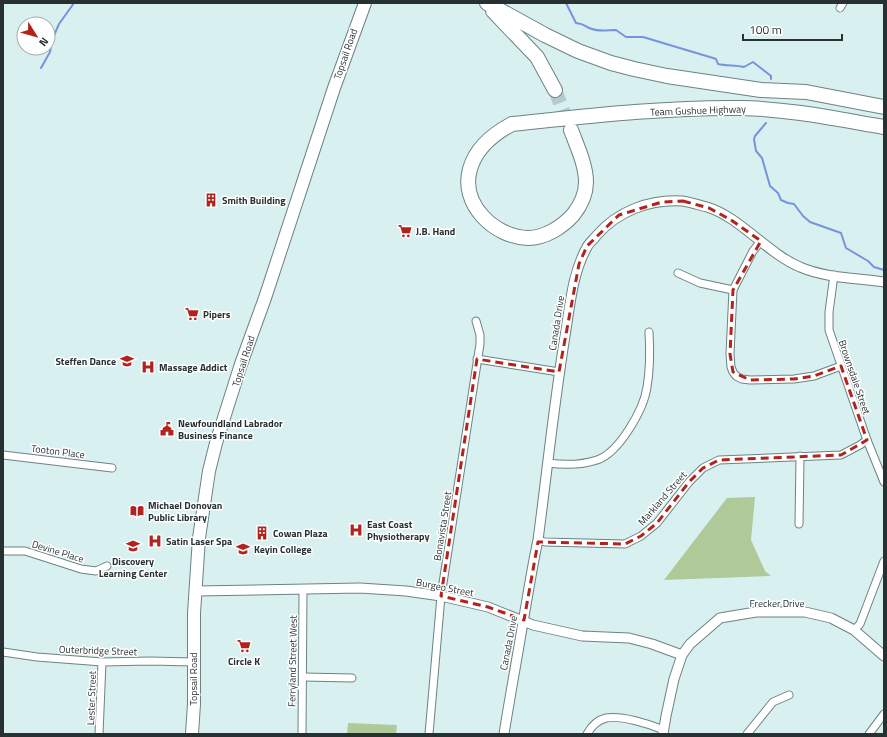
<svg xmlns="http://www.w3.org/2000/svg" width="887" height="737" viewBox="0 0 887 737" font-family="'Titillium Web',sans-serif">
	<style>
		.green { fill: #afc999 }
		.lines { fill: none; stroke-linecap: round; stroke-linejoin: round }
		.stream { stroke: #7893dd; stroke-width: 2 }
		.motorway-tunnel { stroke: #b6cacb; stroke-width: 14; stroke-dasharray: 14 7; stroke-linecap: butt }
		.minor-casing { stroke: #6d8283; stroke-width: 9 }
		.tertiary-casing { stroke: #6d8283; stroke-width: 11 }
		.primary-casing { stroke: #6d8283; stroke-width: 14 }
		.motorway-casing { stroke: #6d8283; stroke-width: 16 }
		.minor { stroke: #fff; stroke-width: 7 }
		.tertiary { stroke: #fff; stroke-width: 9 }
		.primary { stroke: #fff; stroke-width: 12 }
		.motorway { stroke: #fff; stroke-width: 14 }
		.marked { fill: none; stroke: #b3231e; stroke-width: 3; stroke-dasharray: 8 5; stroke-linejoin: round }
		.labels { text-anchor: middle; stroke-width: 3; stroke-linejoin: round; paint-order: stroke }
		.street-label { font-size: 10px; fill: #283132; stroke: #fff }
		.poi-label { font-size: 10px; font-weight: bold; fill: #283132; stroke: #fff; text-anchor: start }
	</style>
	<rect width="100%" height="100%" fill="#d9f0f1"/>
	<!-- green -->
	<g class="green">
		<polygon points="755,497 751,540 765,571 771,576 664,580 727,498"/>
		<polygon points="348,723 397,725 396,734 347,734"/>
	</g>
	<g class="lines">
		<!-- stream -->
		<g class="stream">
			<path d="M566 3 576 23C586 24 585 27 592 29 600 32 608 30 616 30L626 37H643L713 58 716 59 718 64C727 66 735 65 744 67L753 62 771 76V79"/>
			<polyline points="41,68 50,52 52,40 59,24 74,3"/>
			<polyline points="766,123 755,136 754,139 756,151 762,158 770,186 778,193 781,200 788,203 794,204 803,216 810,222 841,233 846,248 868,261 874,267 884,270"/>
		</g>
		<!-- motorway-tunnel -->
		<polyline class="motorway-tunnel" points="555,90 570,129"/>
		<!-- minor casing -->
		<g class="minor-casing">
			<g id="minor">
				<polyline points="840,8 843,3"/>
				<polyline points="761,241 753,251 733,290 730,354 731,367 733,372 736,376 742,379 750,380 794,379 814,376 841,366"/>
				<polyline points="678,273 700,283 733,290"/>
				<polyline points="834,275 829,312 829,330 867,440 884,482"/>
				<polyline points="477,359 559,372"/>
				<polyline points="3,455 112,468"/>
				<path d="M548 463C563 465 582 465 597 460 619 453 644 409 647 387 650 370 650 349 649 332"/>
				<polyline points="799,524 800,456"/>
				<polyline points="538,540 545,542 625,544 641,536 657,523 689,482 703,468 719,460 841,455 860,445 867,440"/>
				<polyline points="3,551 25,551 81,569 96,571 107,566"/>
				<polyline points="854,630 860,624 884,561"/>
				<polyline points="3,652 37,657 102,662 150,661 193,662"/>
				<polyline points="303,677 352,678"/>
				<polyline points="99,734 102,662"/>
				<polyline points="302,734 303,589"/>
				<polyline points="429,734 441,596 480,344 480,335 476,321"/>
				<path d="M587 734C591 727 597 720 606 718 621 715 649 724 664 730"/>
				<polyline points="747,734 773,702 789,695"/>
				<polyline points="869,734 884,714"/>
			</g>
		</g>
		<!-- tertiary casing -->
		<g class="tertiary-casing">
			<g id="tertiary">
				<polyline points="196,591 360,588 406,591 441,596 488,607 533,625 582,636 629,638 652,644 682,655"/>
				<path d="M504 734C510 696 517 659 523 622 528 595 532 567 538 540 547 472 554 404 565 336 570 306 572 274 587 247 589 243 594 239 597 235 618 211 650 199 682 201 690 202 699 205 707 207 740 217 768 254 800 267 825 278 857 278 884 282"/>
				<polyline points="663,734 666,716 674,679 682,655 690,644 720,618 756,612 805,612 831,618 854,630 884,656"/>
			</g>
		</g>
		<!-- primary casing -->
		<g class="primary-casing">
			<polyline id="primary" points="192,734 194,704 194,613 199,538 209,471 216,443 241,364 265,298 334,88 365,3"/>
		</g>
		<!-- motorway casing -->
		<g class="motorway-casing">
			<g id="motorway">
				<polyline points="487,3 545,35 578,51 611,63 634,69 667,76 761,90 806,92 884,107"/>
				<polyline points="493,11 537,57 555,90"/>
				<path d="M571 130C577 146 586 165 586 182 586 195 581 205 573 215 562 227 545 238 528 238 494 237 460 204 470 169 476 148 493 134 512 124 589 116 665 107 742 108 790 109 837 119 884 127"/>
			</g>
		</g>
		<!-- minor -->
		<use href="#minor" class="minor"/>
		<!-- tertiary -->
		<use href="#tertiary" class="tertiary"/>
		<!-- primary -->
		<use href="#primary" class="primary"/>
		<!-- motorway -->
		<use href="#motorway" class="motorway"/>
	</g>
	<!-- marked area -->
	<path class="marked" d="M683 201 709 208 731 220 761 241 733 290 730 354 733 372 750 380 794 379 814 376 841 366 867 440 841 455 719 460 703 468 689 482 657 523 641 536 625 544 538 542 524 620 488 607 441 596 477 359 559 372 579 264 587 246 619 215 662 202Z"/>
	<!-- icons -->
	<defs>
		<g id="building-bare" transform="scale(1.08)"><path d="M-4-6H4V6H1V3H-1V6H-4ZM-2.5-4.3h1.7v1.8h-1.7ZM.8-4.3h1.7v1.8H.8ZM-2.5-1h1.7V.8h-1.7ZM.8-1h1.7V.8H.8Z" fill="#b3231e" stroke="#fff" stroke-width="2.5" paint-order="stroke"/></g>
		<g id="supermarket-bare" transform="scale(1.08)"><path d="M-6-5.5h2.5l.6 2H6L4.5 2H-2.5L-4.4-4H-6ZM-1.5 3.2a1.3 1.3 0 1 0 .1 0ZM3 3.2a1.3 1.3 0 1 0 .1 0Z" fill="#b3231e" stroke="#fff" stroke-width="2.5" paint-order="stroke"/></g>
		<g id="school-bare" transform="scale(1.08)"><path d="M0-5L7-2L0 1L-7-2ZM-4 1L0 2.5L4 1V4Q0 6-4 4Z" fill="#b3231e" stroke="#fff" stroke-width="2.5" paint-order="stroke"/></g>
		<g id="hospital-bare" transform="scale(1.08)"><path d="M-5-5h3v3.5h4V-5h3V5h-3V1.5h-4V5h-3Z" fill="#b3231e" stroke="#fff" stroke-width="2.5" paint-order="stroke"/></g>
		<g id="civic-bare" transform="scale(1.08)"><path d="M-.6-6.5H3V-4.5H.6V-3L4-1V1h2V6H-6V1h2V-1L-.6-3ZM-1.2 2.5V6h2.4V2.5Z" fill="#b3231e" stroke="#fff" stroke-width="2.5" paint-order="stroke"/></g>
		<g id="library-bare" transform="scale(1.08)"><path d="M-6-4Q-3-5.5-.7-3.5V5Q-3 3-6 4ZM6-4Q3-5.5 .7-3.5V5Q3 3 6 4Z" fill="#b3231e" stroke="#fff" stroke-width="2.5" paint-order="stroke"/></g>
		<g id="university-bare" transform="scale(1.08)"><path d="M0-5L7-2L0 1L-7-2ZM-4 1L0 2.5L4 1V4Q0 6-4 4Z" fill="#b3231e" stroke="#fff" stroke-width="2.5" paint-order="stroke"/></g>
	</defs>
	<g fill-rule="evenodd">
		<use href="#building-bare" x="211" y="200"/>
		<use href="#supermarket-bare" x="405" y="231"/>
		<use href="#supermarket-bare" x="192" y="314"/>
		<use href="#school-bare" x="127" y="361"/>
		<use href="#hospital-bare" x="148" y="367"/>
		<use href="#civic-bare" x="167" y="429"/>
		<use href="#library-bare" x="137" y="511"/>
		<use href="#hospital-bare" x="356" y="530"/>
		<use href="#building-bare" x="262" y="533"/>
		<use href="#hospital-bare" x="155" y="541"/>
		<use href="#school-bare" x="133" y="546"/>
		<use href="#university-bare" x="243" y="549"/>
		<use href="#supermarket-bare" x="244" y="646"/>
	</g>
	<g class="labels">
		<!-- street labels -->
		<g class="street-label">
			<text transform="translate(345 54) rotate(-71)" y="4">Topsail Road</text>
			<text transform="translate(698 110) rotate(-2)" y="4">Team Gushue Highway</text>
			<text transform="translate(556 323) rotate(-81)" y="4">Canada Drive</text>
			<text transform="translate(243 361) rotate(-72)" y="4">Topsail Road</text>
			<text transform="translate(855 377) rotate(71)" y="4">Brownsdale Street</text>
			<text transform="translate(58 451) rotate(7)" y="4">Tooton Place</text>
			<text transform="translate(662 498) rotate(-49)" y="4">Markland Street</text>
			<text transform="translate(442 526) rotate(-81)" y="4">Bonavista Street</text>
			<text transform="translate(58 551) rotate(17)" y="4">Devine Place</text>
			<text transform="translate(445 587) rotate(11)" y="4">Burgeo Street</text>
			<text x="777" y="607">Frecker Drive</text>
			<text transform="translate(508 643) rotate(-79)" y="4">Canada Drive</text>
			<text transform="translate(98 650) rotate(2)" y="4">Outerbridge Street</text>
			<text transform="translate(292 661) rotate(-89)" y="4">Ferryland Street West</text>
			<text transform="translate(193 679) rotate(-90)" y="4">Topsail Road</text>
			<text transform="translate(91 698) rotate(-88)" y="4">Lester Street</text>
		</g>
		<!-- poi labels -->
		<g class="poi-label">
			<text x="222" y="204">Smith Building</text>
			<text x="416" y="235">J.B. Hand</text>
			<text x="203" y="318">Pipers</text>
			<text x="116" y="365" text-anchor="end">Steffen Dance</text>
			<text x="159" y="371">Massage Addict</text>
			<text x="178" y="427">Newfoundland Labrador<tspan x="178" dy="12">Business Finance</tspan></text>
			<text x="148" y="509">Michael Donovan<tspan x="148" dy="12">Public Library</tspan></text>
			<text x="367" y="528">East Coast<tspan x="367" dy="12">Physiotherapy</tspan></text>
			<text x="273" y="537">Cowan Plaza</text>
			<text x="166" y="545">Satin Laser Spa</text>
			<text x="254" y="553">Keyin College</text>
			<text x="133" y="565" text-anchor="middle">Discovery<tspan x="133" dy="12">Learning Center</tspan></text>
			<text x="244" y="665" text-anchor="middle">Circle K</text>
		</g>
	</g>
	<!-- border -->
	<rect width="887" height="737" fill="none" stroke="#283132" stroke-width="8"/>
	<!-- north arrow -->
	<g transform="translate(36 36) rotate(127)"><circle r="19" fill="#ffffff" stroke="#a9adad"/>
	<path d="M0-3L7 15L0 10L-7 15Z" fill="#b3231e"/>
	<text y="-6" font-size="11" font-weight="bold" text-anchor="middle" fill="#283132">N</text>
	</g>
	<!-- scale -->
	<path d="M743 34v6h99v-6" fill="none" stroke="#283132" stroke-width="2"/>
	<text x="749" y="34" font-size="12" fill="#283132" stroke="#ffffff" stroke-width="3" paint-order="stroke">100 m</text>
</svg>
